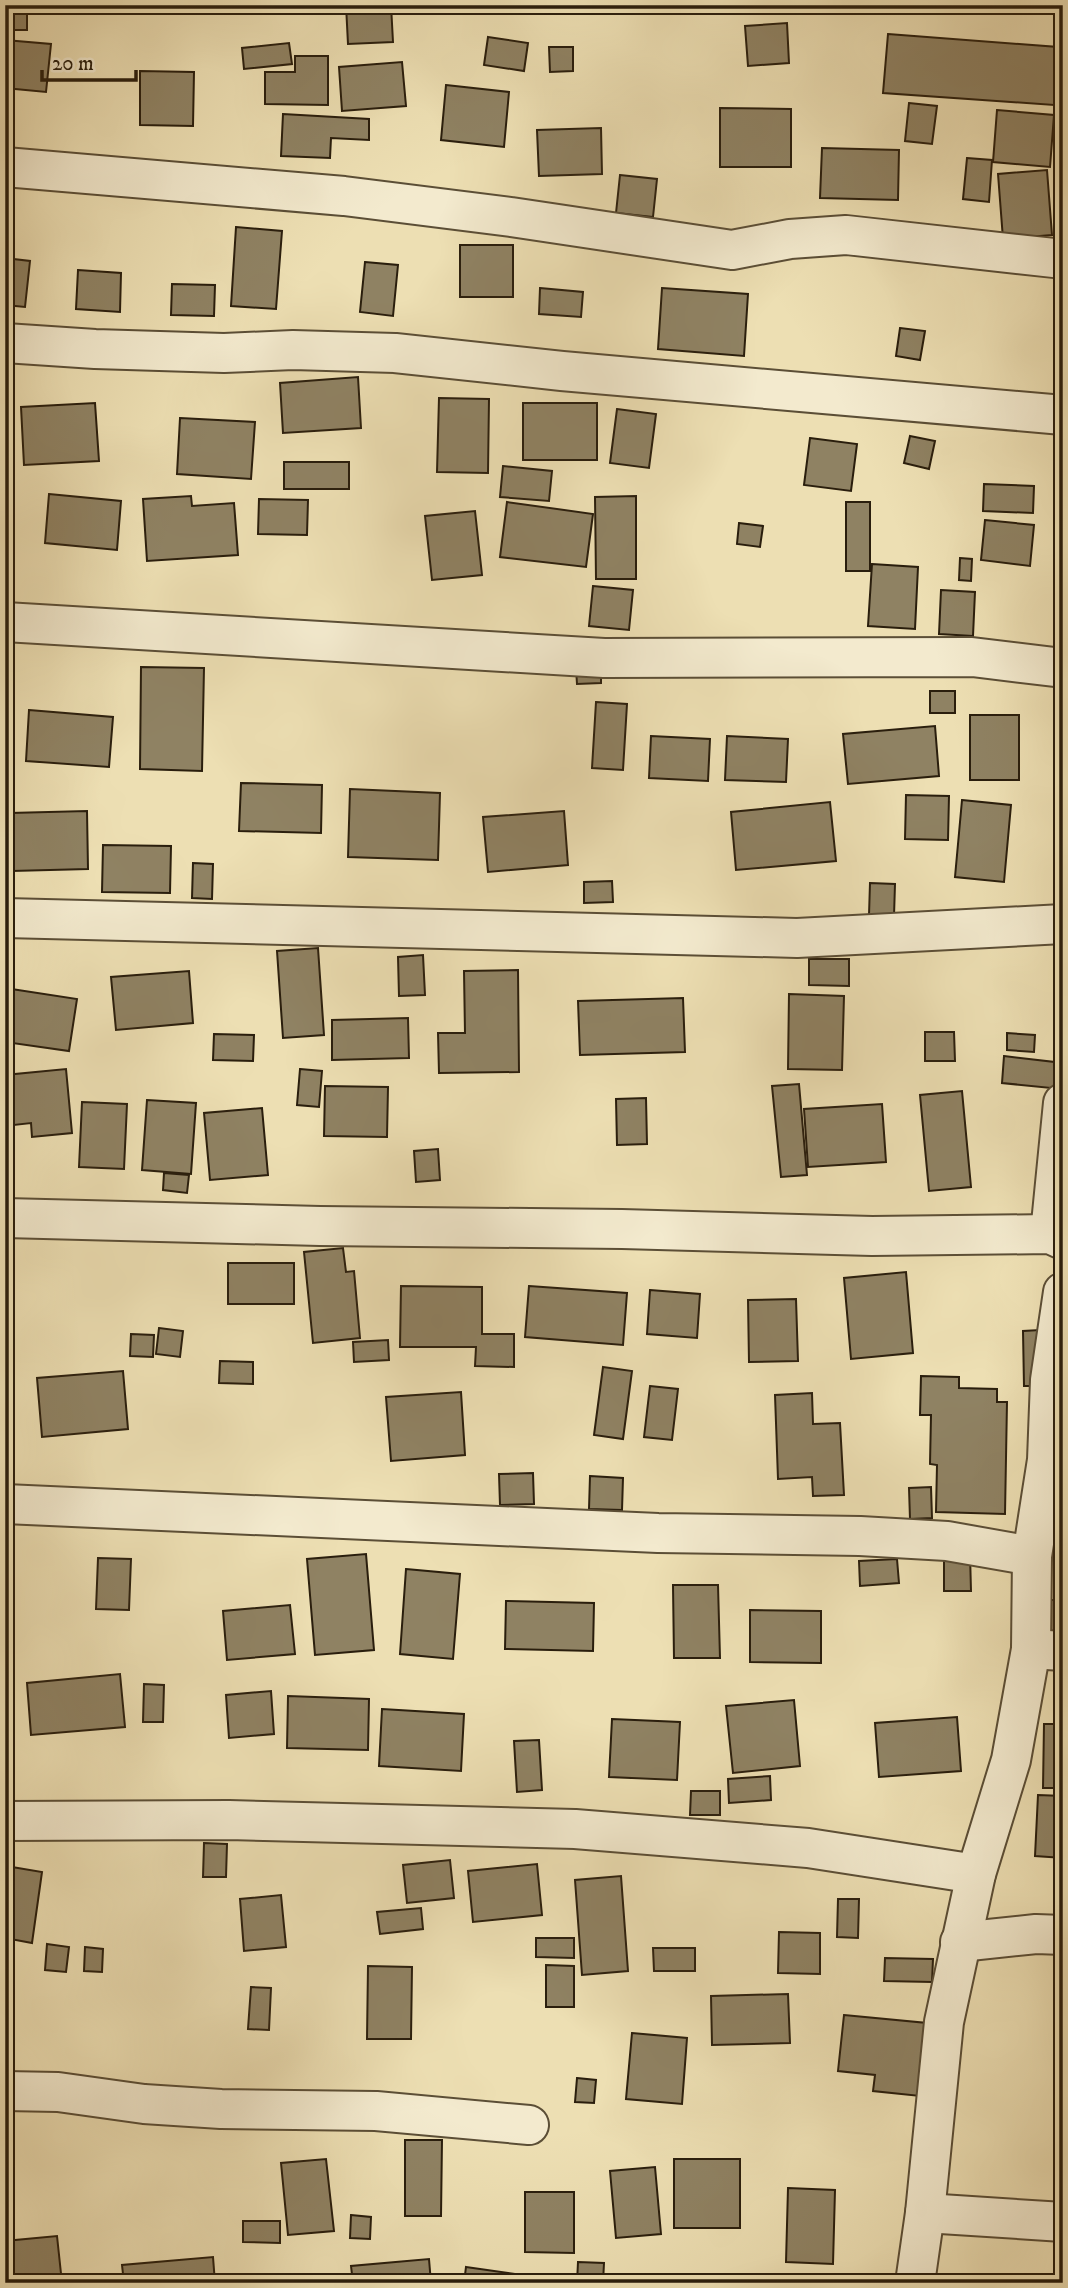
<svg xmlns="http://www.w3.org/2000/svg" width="1068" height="2288" viewBox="0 0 1068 2288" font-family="'IM FELL DW Pica',serif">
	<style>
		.building { fill: #8f8263; stroke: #2a1e0d; stroke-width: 2 }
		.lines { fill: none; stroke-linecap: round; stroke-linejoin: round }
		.minor-casing { stroke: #5b4e36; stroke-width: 42 }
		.minor { stroke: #f3eace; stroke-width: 38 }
	</style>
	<rect width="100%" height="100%" fill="#eddfb3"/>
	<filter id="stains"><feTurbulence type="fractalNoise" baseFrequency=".00286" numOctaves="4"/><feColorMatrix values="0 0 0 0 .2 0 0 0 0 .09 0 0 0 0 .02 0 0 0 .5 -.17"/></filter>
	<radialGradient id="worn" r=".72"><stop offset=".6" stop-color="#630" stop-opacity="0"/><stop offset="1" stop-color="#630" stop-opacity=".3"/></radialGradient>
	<!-- building -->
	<g class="building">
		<rect x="5" y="5" width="22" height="25"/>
		<polygon points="346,5 391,5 393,42 348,44"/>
		<polygon points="787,23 789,63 748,66 745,26"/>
		<polygon points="888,34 1058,47 1054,105 883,93"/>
		<polygon points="488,37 528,43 524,71 484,65"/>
		<polygon points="5,40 51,44 46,92 5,88"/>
		<polygon points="289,43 292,64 244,69 242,48"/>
		<polygon points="549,47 573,47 573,71 550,72"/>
		<polygon points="295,56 328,56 328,105 265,104 265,72 295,72"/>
		<polygon points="402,62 406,106 342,111 339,67"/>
		<polygon points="140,71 194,72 193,126 140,125"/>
		<polygon points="446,85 509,92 504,147 441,140"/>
		<polygon points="909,103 937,106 932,144 905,141"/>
		<polygon points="720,108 791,109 791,167 720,167"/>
		<polygon points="997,110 1054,115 1050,167 993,162"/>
		<polygon points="283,114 369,119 369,140 331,138 330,158 281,156"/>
		<polygon points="601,128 602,174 539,176 537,130"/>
		<polygon points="822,148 899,150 898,200 820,198"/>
		<polygon points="967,158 992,160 989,202 963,199"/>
		<polygon points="1047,170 1052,235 1003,239 998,174"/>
		<polygon points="620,175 657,179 653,217 616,213"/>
		<polygon points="236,227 282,231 276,309 231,306"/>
		<rect x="460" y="245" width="53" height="52"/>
		<polygon points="5,258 30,261 25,307 5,305"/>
		<polygon points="365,262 398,265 393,316 360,312"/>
		<polygon points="78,270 121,273 120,312 76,309"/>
		<polygon points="172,284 215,285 214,316 171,315"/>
		<polygon points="540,288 583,292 581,317 539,314"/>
		<polygon points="662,288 748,294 744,356 658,349"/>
		<polygon points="900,328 925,331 920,360 896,356"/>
		<polygon points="358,377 361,428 283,433 280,383"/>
		<polygon points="439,398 489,399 488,473 437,472"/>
		<polygon points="95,403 99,461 24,465 21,407"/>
		<rect x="523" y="403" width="74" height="57"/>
		<polygon points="617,409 656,414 649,468 610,463"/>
		<polygon points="180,418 255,422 251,479 177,474"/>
		<polygon points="910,436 935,441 929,469 904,463"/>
		<polygon points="810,438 857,444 851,491 804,485"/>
		<rect x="284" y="462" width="65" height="27"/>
		<polygon points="503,466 552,471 549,501 500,497"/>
		<polygon points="984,484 1034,486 1033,513 983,511"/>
		<polygon points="49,494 121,501 117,550 45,543"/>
		<polygon points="191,496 192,506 234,503 238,555 147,561 143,499"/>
		<polygon points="636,496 636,579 596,579 595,497"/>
		<polygon points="259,499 308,500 307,535 258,534"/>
		<polygon points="507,502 593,514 586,567 500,557"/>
		<rect x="846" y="502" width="24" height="69"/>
		<polygon points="475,511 482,575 432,580 425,516"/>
		<polygon points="985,520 1034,525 1030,566 981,560"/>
		<polygon points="739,523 763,526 760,547 737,544"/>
		<polygon points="960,558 972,559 971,581 959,580"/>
		<polygon points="872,564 918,567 915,629 868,626"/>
		<polygon points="593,586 633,590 629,630 589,626"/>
		<polygon points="941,590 975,592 973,636 939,634"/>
		<polygon points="141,667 204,668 202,771 140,769"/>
		<polygon points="601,667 601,683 577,684 576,668"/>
		<rect x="930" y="691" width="25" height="22"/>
		<polygon points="596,702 627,704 623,770 592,768"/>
		<polygon points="29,710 113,717 109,767 26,761"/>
		<rect x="970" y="715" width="49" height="65"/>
		<polygon points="935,726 939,776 848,784 843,734"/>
		<polygon points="651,736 710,739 708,781 649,778"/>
		<polygon points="727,736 788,739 786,782 725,780"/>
		<polygon points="241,783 322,785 321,833 239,831"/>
		<polygon points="350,789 440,793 438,860 348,857"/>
		<polygon points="906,795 949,796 948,840 905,839"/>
		<polygon points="962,800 1011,805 1004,882 955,877"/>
		<polygon points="830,802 836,861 736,870 731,812"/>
		<polygon points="87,811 88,869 12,871 10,813"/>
		<polygon points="564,811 568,865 488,872 483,817"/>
		<polygon points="103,845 171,846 170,893 102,892"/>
		<polygon points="193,863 213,864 212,899 192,898"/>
		<polygon points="612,881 613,902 584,903 584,882"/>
		<polygon points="870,883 895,884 894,916 869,915"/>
		<polygon points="318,948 324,1035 283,1038 277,951"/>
		<polygon points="423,955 425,995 399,996 398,957"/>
		<polygon points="809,959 849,959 849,986 809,985"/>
		<polygon points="518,970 519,1072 439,1073 438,1033 465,1033 464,971"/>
		<polygon points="189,971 193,1023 116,1030 111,977"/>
		<polygon points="5,988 77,999 69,1051 5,1042"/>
		<polygon points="789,994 844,996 842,1070 788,1069"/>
		<polygon points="683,998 685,1052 580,1055 578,1001"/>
		<polygon points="408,1018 409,1058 332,1060 332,1020"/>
		<polygon points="925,1032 954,1032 955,1061 925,1061"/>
		<polygon points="1007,1033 1035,1035 1034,1052 1007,1050"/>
		<polygon points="214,1034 254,1035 253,1061 213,1060"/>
		<polygon points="1004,1056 1063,1063 1061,1089 1002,1083"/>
		<polygon points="66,1069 72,1133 32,1137 31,1123 5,1126 5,1075"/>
		<polygon points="300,1069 322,1071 319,1107 297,1105"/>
		<polygon points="799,1084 807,1175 781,1177 772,1086"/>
		<polygon points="325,1086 388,1087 387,1137 324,1136"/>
		<polygon points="962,1091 971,1187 929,1191 920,1095"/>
		<polygon points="646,1098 647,1144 617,1145 616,1099"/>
		<polygon points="147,1100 196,1103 191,1174 142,1170"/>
		<polygon points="82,1102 127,1104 124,1169 79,1167"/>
		<polygon points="882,1104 886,1162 808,1167 804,1109"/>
		<polygon points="262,1108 268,1175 210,1180 204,1113"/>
		<polygon points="438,1149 440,1180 416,1182 414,1151"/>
		<polygon points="164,1173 189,1175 187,1193 163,1190"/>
		<polygon points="5,1247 8,1247 6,1298 5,1298"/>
		<polygon points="343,1248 346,1272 354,1271 360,1338 313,1343 304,1252"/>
		<rect x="228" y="1263" width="66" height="41"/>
		<polygon points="906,1272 913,1353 851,1359 844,1278"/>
		<polygon points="401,1286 482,1287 482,1334 514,1334 514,1367 475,1366 476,1347 400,1347"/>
		<polygon points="529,1286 627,1293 623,1345 525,1337"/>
		<polygon points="650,1290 700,1294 697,1338 647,1334"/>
		<polygon points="796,1299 798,1361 749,1362 748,1300"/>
		<polygon points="159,1328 183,1331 180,1357 156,1354"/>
		<polygon points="1040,1330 1041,1386 1024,1386 1023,1331"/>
		<polygon points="131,1334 154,1335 153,1357 130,1356"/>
		<polygon points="388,1340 389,1360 354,1362 353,1342"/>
		<polygon points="220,1361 253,1362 253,1384 219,1383"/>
		<polygon points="603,1367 632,1371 623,1439 594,1435"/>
		<polygon points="123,1371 128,1429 42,1437 37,1378"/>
		<polygon points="921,1376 959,1377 959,1388 997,1389 997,1402 1007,1402 1005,1514 936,1512 937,1465 930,1464 931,1415 920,1415"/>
		<polygon points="650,1386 678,1389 672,1440 644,1437"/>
		<polygon points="461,1392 465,1455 391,1461 386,1397"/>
		<polygon points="812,1393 813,1424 840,1423 844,1495 813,1496 812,1477 778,1479 775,1395"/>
		<polygon points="533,1473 534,1504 500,1505 499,1474"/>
		<polygon points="590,1476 623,1478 622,1510 589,1509"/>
		<polygon points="931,1487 932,1518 910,1519 909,1488"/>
		<polygon points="1058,1519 1063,1519 1063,1592 1059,1592"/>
		<polygon points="366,1554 374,1650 315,1655 307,1559"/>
		<polygon points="944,1554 970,1554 971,1591 944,1591"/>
		<polygon points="98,1558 131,1559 129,1610 96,1609"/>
		<polygon points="897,1559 899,1583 860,1586 859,1561"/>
		<polygon points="406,1569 460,1574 453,1659 400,1654"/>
		<polygon points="673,1585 718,1585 720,1658 674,1658"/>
		<rect x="1051" y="1600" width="12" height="37"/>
		<polygon points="506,1601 594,1603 593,1651 505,1649"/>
		<polygon points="290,1605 295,1654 227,1660 223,1611"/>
		<polygon points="750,1610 821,1611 821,1663 750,1662"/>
		<polygon points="120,1674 125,1727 31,1735 27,1683"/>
		<polygon points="144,1684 164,1685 163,1722 143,1722"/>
		<polygon points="271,1691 274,1734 229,1738 226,1695"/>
		<polygon points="288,1696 369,1699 368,1750 287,1748"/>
		<polygon points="794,1700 800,1766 733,1773 726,1706"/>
		<polygon points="382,1709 464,1714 461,1771 379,1766"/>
		<polygon points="957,1717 961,1771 879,1777 875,1723"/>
		<polygon points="612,1719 680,1722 677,1780 609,1777"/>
		<polygon points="1044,1724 1063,1724 1063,1788 1043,1788"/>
		<polygon points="539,1740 542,1790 517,1792 514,1741"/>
		<polygon points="770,1776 771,1800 729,1803 728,1779"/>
		<polygon points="691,1791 720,1791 720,1815 690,1815"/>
		<polygon points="1038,1795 1063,1796 1063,1858 1035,1856"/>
		<polygon points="204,1843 227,1844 226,1877 203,1877"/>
		<polygon points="450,1860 454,1898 407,1903 403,1865"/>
		<polygon points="537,1864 542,1915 473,1922 468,1871"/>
		<polygon points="12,1867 42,1872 32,1943 5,1938 5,1918"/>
		<polygon points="621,1876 628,1971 582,1975 575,1880"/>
		<polygon points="281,1895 286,1947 244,1951 240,1899"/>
		<polygon points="838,1899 859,1899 858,1938 837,1937"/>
		<polygon points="421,1908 423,1929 380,1934 377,1912"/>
		<polygon points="779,1932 820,1933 820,1974 778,1973"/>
		<polygon points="536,1938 574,1938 574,1958 536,1957"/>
		<polygon points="47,1944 69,1947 66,1972 45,1970"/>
		<polygon points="85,1947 103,1949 102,1972 84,1971"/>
		<polygon points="653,1948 695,1948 695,1971 654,1971"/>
		<polygon points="885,1958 933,1959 932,1982 884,1981"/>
		<polygon points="546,1965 574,1966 574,2007 546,2007"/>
		<polygon points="368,1966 412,1967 411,2039 367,2039"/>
		<polygon points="251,1987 271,1988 269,2030 248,2029"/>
		<polygon points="788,1994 790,2043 712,2045 711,1996"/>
		<polygon points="844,2015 927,2023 920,2096 873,2091 875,2075 838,2071"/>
		<polygon points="632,2033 687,2038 682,2104 626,2099"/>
		<polygon points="577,2078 596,2080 594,2103 575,2102"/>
		<polygon points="405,2140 442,2140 441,2216 405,2216"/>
		<polygon points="326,2159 334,2231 288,2235 281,2163"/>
		<rect x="674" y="2159" width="66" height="69"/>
		<polygon points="655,2167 661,2234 616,2238 610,2171"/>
		<polygon points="788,2188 835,2190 833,2264 786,2262"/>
		<polygon points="525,2192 574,2192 574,2253 525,2252"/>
		<polygon points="351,2215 371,2217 370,2239 350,2238"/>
		<polygon points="243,2221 280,2221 280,2243 243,2242"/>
		<polygon points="57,2236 62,2283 6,2283 5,2241"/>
		<polygon points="213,2257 215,2283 124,2283 122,2265"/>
		<polygon points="429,2259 431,2283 353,2283 351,2266"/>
		<polygon points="578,2262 604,2263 603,2283 577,2283"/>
		<polygon points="466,2267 551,2279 550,2283 464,2283"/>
		<polygon points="1041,2277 1042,2283 943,2283 943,2280"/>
		<polygon points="300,2279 300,2283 237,2283"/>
	</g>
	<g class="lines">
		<!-- minor casing -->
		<g class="minor-casing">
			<g id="minor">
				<polyline points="5,167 344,196 511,217 732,250 790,239 846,235 1063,259"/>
				<polyline points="5,343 95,349 224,353 293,350 395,353 562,371 1063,415"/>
				<polyline points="5,622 604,658 972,657 1063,668"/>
				<polyline points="5,918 797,938 1063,924"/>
				<polyline points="5,1218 320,1226 622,1229 872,1236 1050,1234 1063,1240"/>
				<polyline points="1050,1234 1063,1103"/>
				<polyline points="5,1504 658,1533 860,1536 947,1541 1032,1556"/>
				<polyline points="1031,1649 1063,1651"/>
				<polyline points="5,1821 229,1820 575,1829 808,1848 976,1874"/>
				<polyline points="960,1942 1036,1934 1063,1935"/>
				<polyline points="5,2091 58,2092 144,2104 221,2109 376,2111 529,2125"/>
				<polyline points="925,2213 1063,2222"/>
				<polyline points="915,2283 925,2213 944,2022 976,1874 1011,1760 1031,1649 1032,1556 1047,1460 1050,1380 1063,1292"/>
			</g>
		</g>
		<!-- minor -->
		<use href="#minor" class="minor"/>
	</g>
	<!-- margin -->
	<rect width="1068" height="2288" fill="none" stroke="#eddfb3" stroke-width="28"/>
	<rect x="7" y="7" width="1054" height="2274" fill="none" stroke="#2a1e0d" stroke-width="3.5"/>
	<rect x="14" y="14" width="1040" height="2260" fill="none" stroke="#2a1e0d" stroke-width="2"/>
	<!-- scale -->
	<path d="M42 70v10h94v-10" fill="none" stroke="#2a1e0d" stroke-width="3.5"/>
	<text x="52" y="70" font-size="21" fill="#2a1e0d" stroke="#f3eace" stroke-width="5" paint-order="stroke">20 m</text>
	<rect width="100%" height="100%" filter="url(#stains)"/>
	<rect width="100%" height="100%" fill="url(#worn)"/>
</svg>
